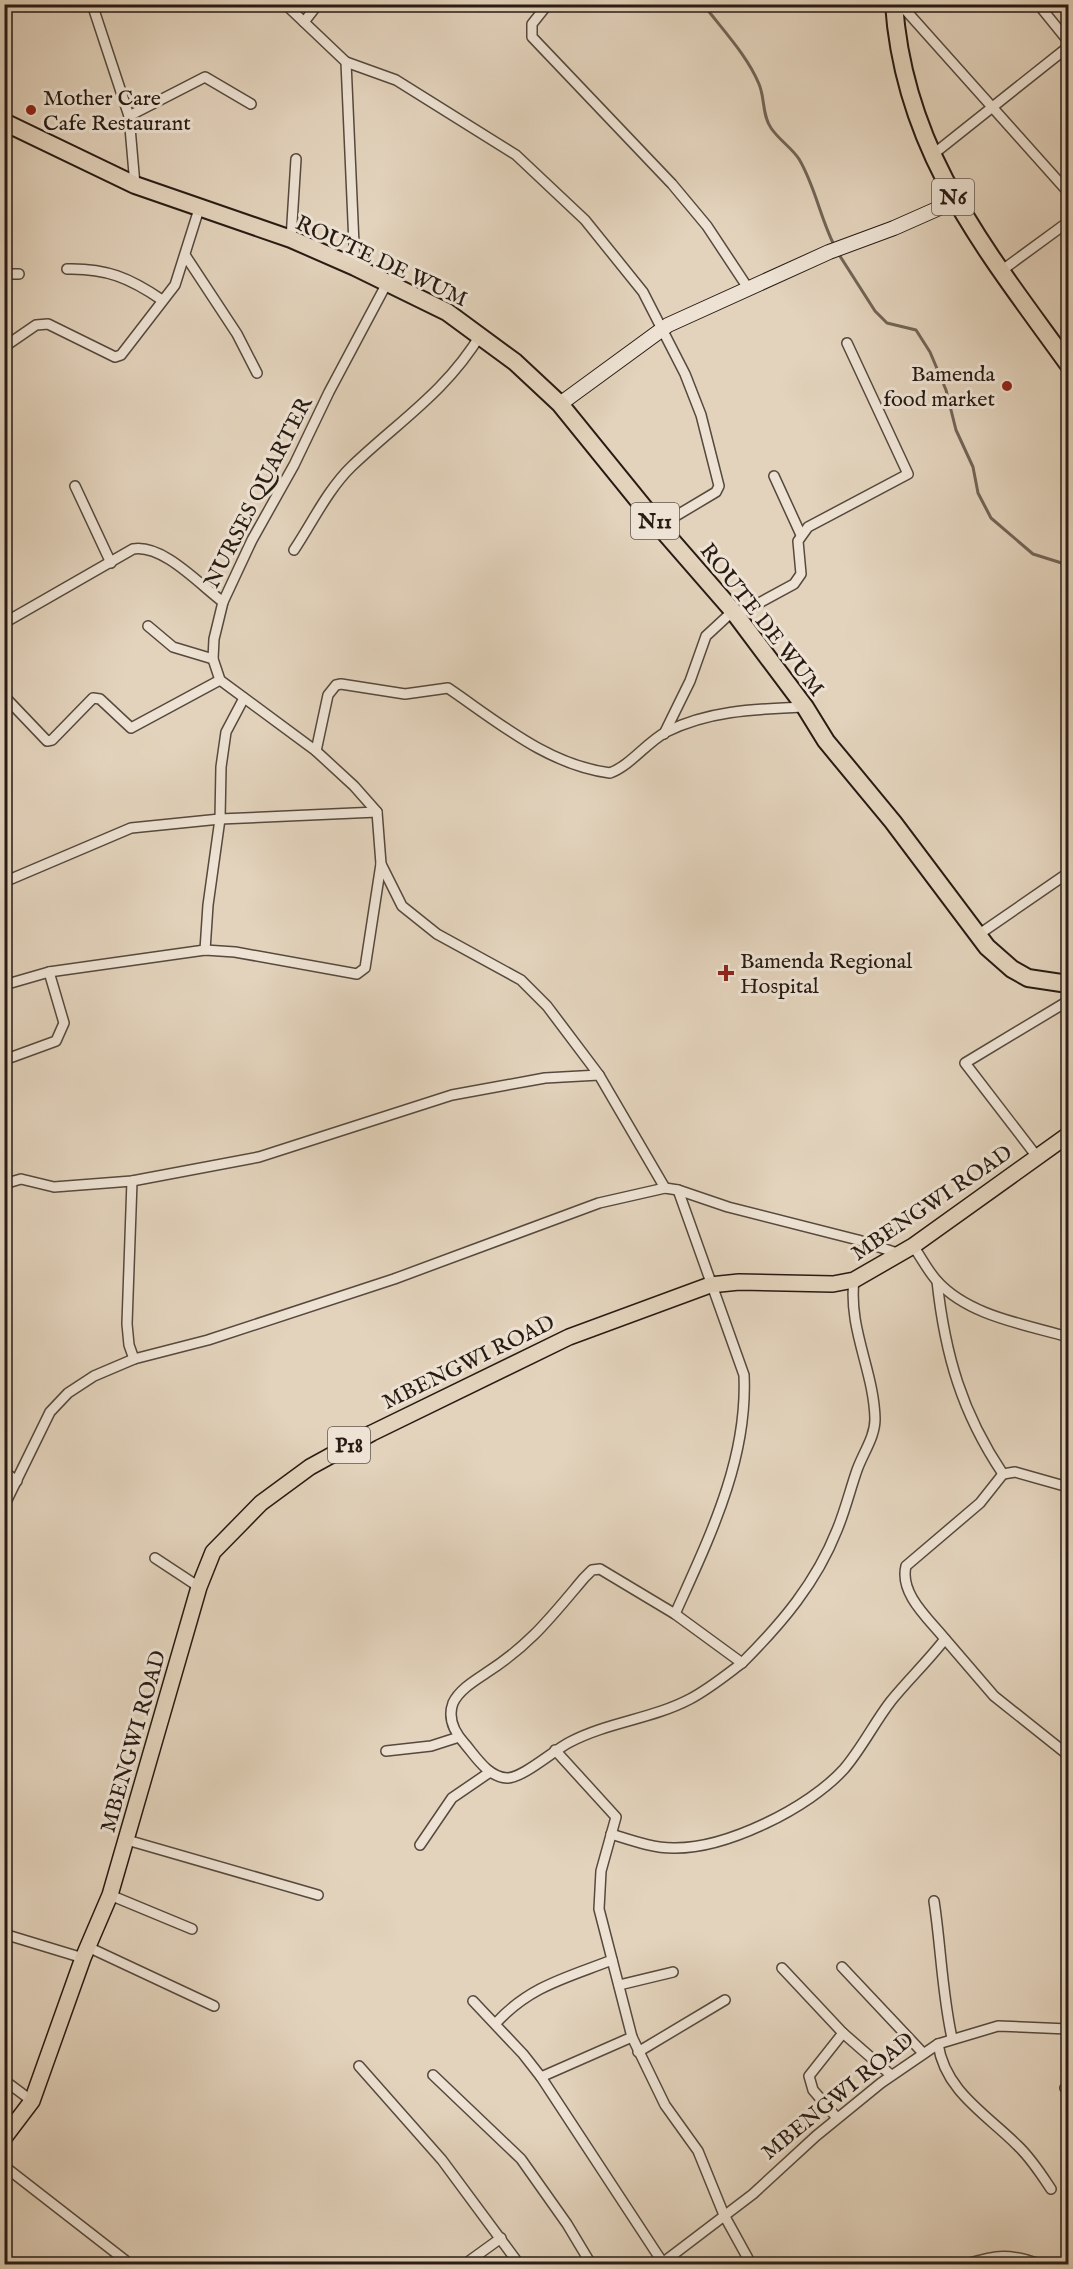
<svg xmlns="http://www.w3.org/2000/svg" width="1073" height="2269" viewBox="0 0 1073 2269" font-family="'IM FELL English',serif">
	<style>
		.lines { fill: none; stroke-linecap: round; stroke-linejoin: round }
		.stream { stroke: #716456; stroke-width: 3 }
		.minor-casing { stroke: #56493d; stroke-width: 12 }
		.secondary-casing { stroke: #271b13; stroke-width: 16 }
		.primary-casing { stroke: #271b13; stroke-width: 18 }
		.trunk-casing { stroke: #271b13; stroke-width: 20 }
		.minor { stroke: #ede2d3; stroke-width: 9 }
		.secondary { stroke: #ede2d3; stroke-width: 14 }
		.primary { stroke: #e3d3bc; stroke-width: 15 }
		.trunk { stroke: #e3d3bc; stroke-width: 16 }
		.poi-dot { fill: #8f2418; stroke: #ede2d3; stroke-width: 2 }
		.labels { text-anchor: middle; stroke-width: 6; stroke-linejoin: round; paint-order: stroke }
		.shield { fill: #ede2d3; stroke: #62574d; stroke-width: 1.5 }
		.shield-label { font-size: 21px; font-weight: bold; fill: #271b13 }
		.poi-label { font-size: 22px; fill: #271b13; stroke: #ede2d3; text-anchor: start }
		.street-label { font-size: 22px; fill: #271b13; stroke: #ede2d3 }
	</style>
	<rect width="100%" height="100%" fill="#e3d3bc"/>
	<filter id="stains"><feTurbulence type="fractalNoise" baseFrequency=".00333" numOctaves="4"/><feColorMatrix values="0 0 0 0 .2 0 0 0 0 .09 0 0 0 0 .02 0 0 0 .5 -.17"/></filter>
	<radialGradient id="worn" r=".72"><stop offset=".6" stop-color="#630" stop-opacity="0"/><stop offset="1" stop-color="#630" stop-opacity=".3"/></radialGradient>
	<g class="lines">
		<!-- stream -->
		<g class="stream">
			<path d="M703 4C722 29 747 55 759 84 765 98 762 115 771 128 779 140 791 147 799 159 815 186 820 217 834 245"/>
			<polyline points="838,253 875,311 887,323 916,330 930,352 946,390 956,430 973,467 978,493 991,518 1033,554 1068,565"/>
		</g>
		<!-- minor casing -->
		<g class="minor-casing">
			<g id="minor">
				<polyline points="92,4 129,116 135,185"/>
				<polyline points="285,4 346,62 355,267"/>
				<polyline points="548,4 532,24 532,37 672,184 707,226 748,288"/>
				<polyline points="1038,4 1068,41"/>
				<polyline points="901,5 1068,192"/>
				<polyline points="304,22 318,4"/>
				<polyline points="346,62 396,80 516,155 585,220 643,292 685,374 701,415 719,486 716,492 659,526"/>
				<polyline points="129,116 205,77 251,104"/>
				<polyline points="931,156 1068,47"/>
				<polyline points="291,239 296,159"/>
				<polyline points="185,255 237,334 257,373"/>
				<path d="M67 269C106 268 130 278 162 300"/>
				<polyline points="1001,271 1068,222"/>
				<polyline points="4,274 19,274"/>
				<polyline points="387,283 329,392 294,465 252,540 223,602 214,639 213,659 220,680 316,751 354,786 377,812 381,864 402,906 437,934 521,980 547,1006 599,1075 665,1188"/>
				<polyline points="4,347 36,325 48,324 115,357 121,355 175,285 199,209"/>
				<polyline points="774,476 801,535"/>
				<polyline points="75,486 111,563"/>
				<path d="M294 550C312 523 328 489 352 466 399 421 446 392 481 334"/>
				<polyline points="737,615 794,584 801,574 798,541 808,527 908,474 847,343"/>
				<path d="M4 623 133 549C163 544 199 584 223 602"/>
				<polyline points="148,626 173,647 213,659"/>
				<polyline points="4,696 47,741 52,740 93,698 100,699 131,728 220,680"/>
				<polyline points="664,734 690,681 706,636 733,611"/>
				<path d="M316 751 328 695 336 685 341 684 405 694 448 688C498 722 548 765 610 773 631 765 646 743 666 732 709 710 758 709 805 707"/>
				<polyline points="4,882 131,828 220,819 377,812"/>
				<polyline points="978,935 1068,873"/>
				<polyline points="205,950 208,905 220,819 221,767 226,732 244,698"/>
				<polyline points="4,985 49,972 205,950 235,952 357,974 365,968 381,864"/>
				<polyline points="4,1060 56,1041 64,1023 49,972"/>
				<polyline points="1038,1158 965,1063 1068,1001"/>
				<polyline points="132,1181 127,1324 129,1345 134,1359"/>
				<polyline points="4,1184 21,1179 54,1187 132,1181 259,1157 452,1095 545,1078 599,1075"/>
				<path d="M913 1246C921 1257 928 1271 937 1281 969 1316 1024 1324 1068 1337"/>
				<path d="M937 1281C945 1355 962 1413 1003 1474L1015 1472 1068 1487"/>
				<polyline points="4,1472 17,1481"/>
				<polyline points="4,1506 50,1412 68,1393 94,1376 134,1359 208,1340 394,1279 599,1203 665,1188 678,1190 728,1207 858,1240 900,1254"/>
				<polyline points="155,1558 199,1587"/>
				<path d="M600 1569 675 1614 742 1663C726 1675 709 1689 690 1699 652 1719 608 1722 570 1742 554 1750 523 1778 507 1778 488 1777 476 1757 465 1744 455 1733 447 1719 453 1703 459 1690 474 1681 486 1673 530 1645 551 1617 584 1578L592 1570Z"/>
				<path d="M675 1614C709 1538 748 1460 744 1375L678 1190"/>
				<polyline points="945,1639 994,1696 1068,1755"/>
				<path d="M742 1663C782 1623 816 1583 837 1530 845 1511 850 1490 857 1470 863 1453 875 1437 875 1419 874 1371 848 1329 854 1280"/>
				<polyline points="555,1750 616,1817 601,1871 599,1909 632,2037 665,2105 698,2151 724,2215 751,2264"/>
				<polyline points="386,1751 431,1746 459,1737"/>
				<path d="M611 1834C631 1840 652 1848 673 1848 726 1849 809 1808 844 1769 862 1748 874 1723 891 1701 908 1680 928 1661 945 1639 930 1620 899 1594 906 1566L980 1503 1003 1474"/>
				<polyline points="127,1840 318,1895"/>
				<polyline points="420,1845 452,1798 490,1772"/>
				<polyline points="110,1895 192,1929"/>
				<path d="M934 1901C941 1947 942 1993 952 2038"/>
				<polyline points="4,1934 83,1958"/>
				<polyline points="88,1947 214,2006"/>
				<polyline points="842,1967 923,2053"/>
				<polyline points="782,1968 843,2033 891,2075"/>
				<polyline points="619,1985 673,1972"/>
				<polyline points="473,2001 523,2054 541,2077 663,2263"/>
				<path d="M496 2023C530 1986 566 1978 612 1960"/>
				<path d="M938 2044C945 2091 986 2114 1017 2145 1031 2158 1041 2174 1051 2189"/>
				<polyline points="638,2052 725,2000"/>
				<polyline points="359,2066 442,2160 519,2264"/>
				<polyline points="433,2075 521,2159 567,2224 591,2264"/>
				<polyline points="541,2077 632,2037"/>
				<polyline points="4,2080 32,2101"/>
				<polyline points="1065,2088 1068,2087"/>
				<polyline points="837,2118 813,2090 809,2076 843,2033"/>
				<polyline points="4,2166 130,2264"/>
				<polyline points="465,2264 501,2238"/>
				<polyline points="661,2264 753,2194 816,2136 881,2083 938,2044 998,2026 1068,2029"/>
				<path d="M966 2264C997 2255 1008 2253 1039 2264"/>
			</g>
		</g>
		<!-- secondary casing -->
		<g class="secondary-casing">
			<polyline id="secondary" points="560,404 668,325 829,252 894,228 955,201"/>
		</g>
		<!-- primary casing -->
		<g class="primary-casing">
			<polyline id="primary" points="4,2138 32,2101 83,1958 110,1895 199,1587 213,1552 261,1503 310,1467 372,1433 569,1337 710,1285 739,1282 833,1284 854,1280 913,1246 1068,1135"/>
		</g>
		<!-- trunk casing -->
		<g class="trunk-casing">
			<g id="trunk">
				<path d="M894 4C904 152 986 250 1068 364"/>
				<polyline points="4,122 135,185 291,239 355,267 447,312 515,362 560,404 659,526 733,611 805,707 826,741 893,822 987,947 1012,969 1028,978 1068,984"/>
			</g>
		</g>
		<!-- minor -->
		<use href="#minor" class="minor"/>
		<!-- secondary -->
		<use href="#secondary" class="secondary"/>
		<!-- primary -->
		<use href="#primary" class="primary"/>
		<!-- trunk -->
		<use href="#trunk" class="trunk"/>
	</g>
	<!-- markers -->
	<g class="poi-dot">
		<circle cx="31" cy="110" r="6"/>
		<circle cx="1007" cy="386" r="6"/>
		<path d="M723 964h6v6h6v6h-6v6h-6v-6h-6v-6h6z"/>
	</g>
	<g class="labels">
		<!-- shield labels -->
		<g class="shield">
			<rect x="932" y="179" width="42" height="36" rx="4.5"/>
			<rect x="631" y="503" width="48" height="36" rx="4.5"/>
			<rect x="328" y="1427" width="42" height="36" rx="4.5"/>
		</g>
		<g class="shield-label">
			<text x="953" y="204">N6</text>
			<text x="655" y="528">N11</text>
			<text x="349" y="1452">P18</text>
		</g>
		<!-- poi labels -->
		<g class="poi-label">
			<text x="43" y="105">Mother Care<tspan x="43" dy="25">Cafe Restaurant</tspan></text>
			<text x="995" y="381" text-anchor="end">Bamenda<tspan x="995" dy="25">food market</tspan></text>
			<text x="740" y="968">Bamenda Regional<tspan x="740" dy="25">Hospital</tspan></text>
		</g>
		<!-- street labels -->
		<g class="street-label">
			<text transform="translate(382 260) rotate(25)" y="8">ROUTE DE WUM</text>
			<text transform="translate(257 492) rotate(-63)" y="8">NURSES QUARTER</text>
			<text transform="translate(763 619) rotate(52)" y="8">ROUTE DE WUM</text>
			<text transform="translate(931 1202) rotate(-34)" y="8">MBENGWI ROAD</text>
			<text transform="translate(468 1361) rotate(-26)" y="8">MBENGWI ROAD</text>
			<text transform="translate(132 1741) rotate(-74)" y="8">MBENGWI ROAD</text>
			<text transform="translate(837 2095) rotate(-39)" y="8">MBENGWI ROAD</text>
		</g>
	</g>
	<!-- margin -->
	<rect width="1073" height="2269" fill="none" stroke="#e3d3bc" stroke-width="24"/>
	<rect x="6" y="6" width="1061" height="2257" fill="none" stroke="#271b13" stroke-width="3"/>
	<rect x="12" y="12" width="1049" height="2245" fill="none" stroke="#271b13" stroke-width="1.5"/>
	<rect width="100%" height="100%" filter="url(#stains)"/>
	<rect width="100%" height="100%" fill="url(#worn)"/>
</svg>
